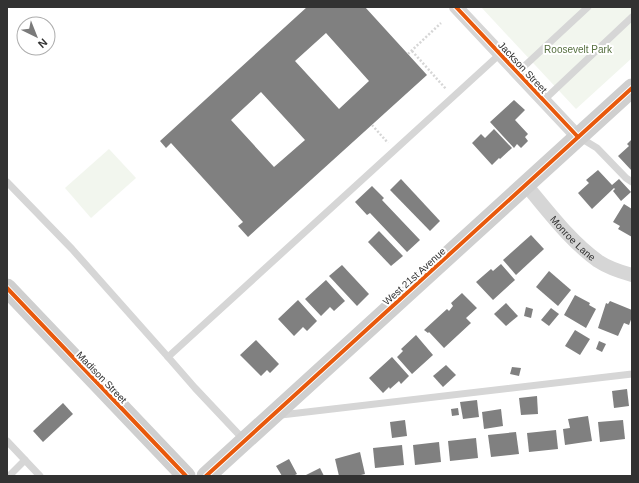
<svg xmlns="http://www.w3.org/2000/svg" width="639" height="483" viewBox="0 0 639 483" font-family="Helvetica,sans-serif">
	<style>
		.green { fill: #f2f6ee }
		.building { fill: #808080; fill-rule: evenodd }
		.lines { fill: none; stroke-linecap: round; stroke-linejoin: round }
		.path { stroke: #d6d6d6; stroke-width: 2.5; stroke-dasharray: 2 2; stroke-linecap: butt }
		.lane { stroke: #d6d6d6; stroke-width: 7 }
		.street { stroke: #d6d6d6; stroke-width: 14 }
		.secondary { stroke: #cfcfcf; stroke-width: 19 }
		.cycleway-casing { stroke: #fff; stroke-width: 6 }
		.cycleway { stroke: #e8590c; stroke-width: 4 }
		.labels { text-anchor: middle; stroke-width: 4; stroke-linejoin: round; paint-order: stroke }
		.park-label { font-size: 10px; fill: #556f3e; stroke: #fff }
		.street-label { font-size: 10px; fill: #323232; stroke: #fff }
	</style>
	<rect width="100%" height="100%" fill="#fff"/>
	<!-- green -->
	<g class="green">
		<polygon points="481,7 632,7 632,58 576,109"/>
		<polygon points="109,149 136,178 91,218 65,188"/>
	</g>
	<!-- building -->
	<g class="building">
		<path d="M307 7H365L427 75 248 237 238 226 243 222 171 143 166 148 160 141ZM326 33 369 81 339 109 295 61ZM261 92 305 140 274 167 231 120Z"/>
		<polygon points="514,100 525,110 515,120 528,134 525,137 528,141 521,148 517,144 514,148 490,122"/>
		<polygon points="494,129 512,148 500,159 499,158 492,165 472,143 481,134 485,138"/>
		<polygon points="632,139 632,171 618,156 629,146 627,144"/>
		<polygon points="598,170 612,185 619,179 631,192 621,201 613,191 615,189 614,188 592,209 578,193 589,183 586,180"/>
		<polygon points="401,179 440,221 430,231 390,190"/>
		<polygon points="372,186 384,198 382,200 420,240 407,252 370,213 367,215 355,202"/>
		<polygon points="624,204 632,209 632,237 618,229 620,226 613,222"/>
		<polygon points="379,231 403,256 391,266 368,242"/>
		<polygon points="531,235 544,249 516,275 503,260"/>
		<polygon points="501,264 515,280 493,300 476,282 491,269 493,271"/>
		<polygon points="342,265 369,294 357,306 329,276"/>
		<polygon points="549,271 571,290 558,306 536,287"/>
		<polygon points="326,280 345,301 334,311 330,307 321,316 305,299"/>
		<polygon points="462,293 477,308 466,318 471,323 444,348 429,332 428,333 424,330 447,309 449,311 453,306 451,303"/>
		<polygon points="575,295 590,303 589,305 596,309 586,328 564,315"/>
		<polygon points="298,300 317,321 307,331 303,327 294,336 278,319"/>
		<polygon points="610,301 632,310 632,317 629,325 624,323 618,336 598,328 606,303 608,304"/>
		<polygon points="506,303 518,316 506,326 494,314"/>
		<polygon points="526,307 533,309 531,318 524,316"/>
		<polygon points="551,308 559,314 549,326 541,320"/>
		<polygon points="575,330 590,339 580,355 565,346"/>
		<polygon points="416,335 433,355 412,374 397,357 403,351 401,349"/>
		<polygon points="256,340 279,364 270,373 267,370 261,376 240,355"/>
		<polygon points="599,341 606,344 602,352 596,349"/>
		<polygon points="392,357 409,376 401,384 399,381 390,389 389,387 383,393 369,378"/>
		<polygon points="446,365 456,375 443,387 433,376"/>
		<polygon points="512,367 521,368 519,376 510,374"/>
		<polygon points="627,389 629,406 614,408 612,391"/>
		<polygon points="537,396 538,414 521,415 519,398"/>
		<polygon points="477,400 479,417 463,419 460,402"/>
		<polygon points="63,403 73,414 43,442 33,431"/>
		<polygon points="458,408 459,415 452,416 451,409"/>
		<polygon points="501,409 503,426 484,429 482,412"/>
		<polygon points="588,416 592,441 565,445 563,429 570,428 568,419"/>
		<polygon points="405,420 407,436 392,438 390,422"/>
		<polygon points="623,420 625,439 600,442 598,422"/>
		<polygon points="556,430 558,449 529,452 527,433"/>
		<polygon points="516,432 519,454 491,457 488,435"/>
		<polygon points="476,438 478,458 450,461 448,441"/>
		<polygon points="439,442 441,462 415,465 413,445"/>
		<polygon points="402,445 404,465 375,468 373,448"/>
		<polygon points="360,452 365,474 357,476 339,476 335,459"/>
		<polygon points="289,459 297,474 293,476 282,476 276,466"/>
		<polygon points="320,468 324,476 304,476"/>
	</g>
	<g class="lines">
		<!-- path -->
		<g class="path">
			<polyline points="412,51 446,89"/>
			<polyline points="408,54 441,23"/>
			<polyline points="372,125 388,143"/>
		</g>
		<!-- lane -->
		<g class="lane">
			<polyline points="518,72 588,7"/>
			<polyline points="544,100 632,17"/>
			<polyline points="579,137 597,148 626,178 632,182"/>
			<polyline points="7,182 72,249 168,357"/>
			<polyline points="281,415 632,374"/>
			<polyline points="244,440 195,388 168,357 500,54"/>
			<polyline points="7,441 40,476"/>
			<polyline points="9,476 25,460"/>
		</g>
		<!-- street -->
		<g class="street">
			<polyline points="456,7 578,137"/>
			<path id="s1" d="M526 185C548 211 570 241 598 261 607 267 621 272 632 275"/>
		</g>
		<!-- secondary -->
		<g class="secondary">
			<polyline points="7,288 186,476"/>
			<polyline points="206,476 632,88"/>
		</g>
		<!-- cycleway casing -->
		<g class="cycleway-casing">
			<g id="cycleway">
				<polyline points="456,7 578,137"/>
				<polyline points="7,288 186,476"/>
				<polyline points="206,476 632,88"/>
			</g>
		</g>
		<!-- cycleway -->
		<use href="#cycleway" class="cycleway"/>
	</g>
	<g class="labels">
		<!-- park labels -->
		<g class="park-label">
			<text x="578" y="53">Roosevelt Park</text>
		</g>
		<!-- street labels -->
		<g class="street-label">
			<text transform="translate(523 67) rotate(47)" y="4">Jackson Street</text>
			<text dy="4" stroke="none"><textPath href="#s1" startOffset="71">Monroe Lane</textPath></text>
			<text transform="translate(414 276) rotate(-42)" y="4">West 21st Avenue</text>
			<text transform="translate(102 377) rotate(46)" y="4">Madison Street</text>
		</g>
	</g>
	<!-- border -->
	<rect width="639" height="483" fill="none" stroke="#323232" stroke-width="16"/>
	<!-- north arrow -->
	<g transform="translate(36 36) rotate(137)"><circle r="19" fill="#ffffff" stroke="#adadad"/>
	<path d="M0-3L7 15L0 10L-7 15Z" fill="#7a7a7a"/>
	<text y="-6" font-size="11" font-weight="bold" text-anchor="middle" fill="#323232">N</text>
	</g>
</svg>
